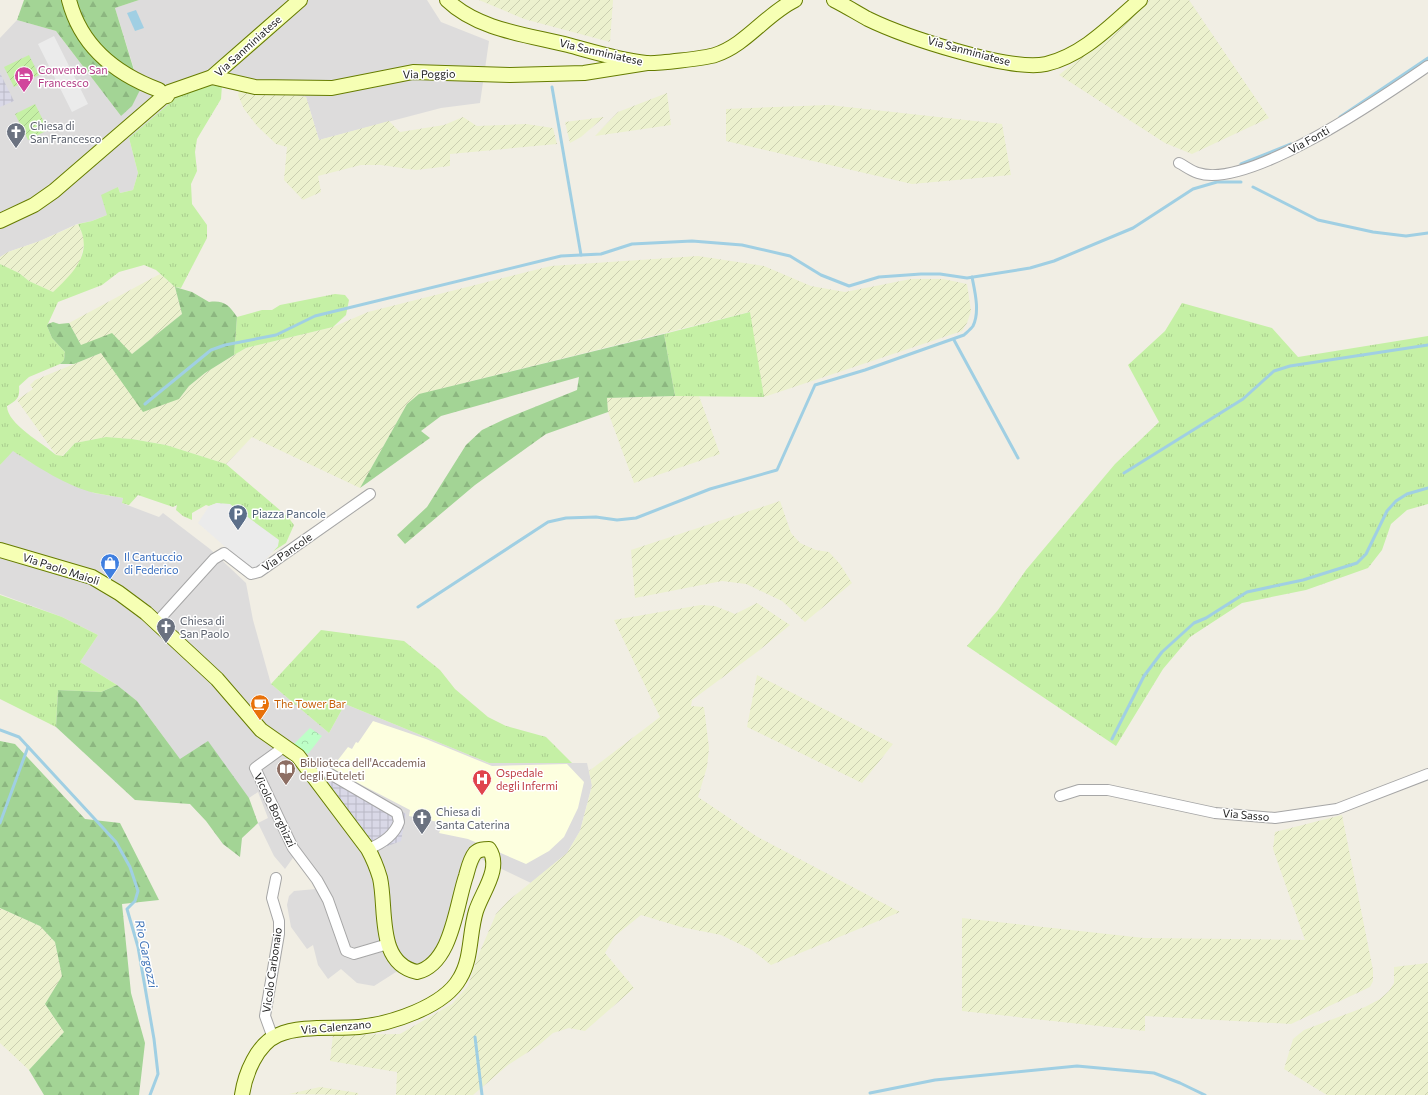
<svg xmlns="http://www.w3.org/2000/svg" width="1428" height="1095" viewBox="0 0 1428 1095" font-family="Commissioner,sans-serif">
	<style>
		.residential { fill: #dddcdc }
		.education { fill: #fdffdf }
		.farmland { fill: url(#farmland-furrows) }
		.grass { fill: url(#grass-tufts) }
		.forest { fill: url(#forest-firs) }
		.park { fill: url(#park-crowns) }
		.garden { fill: url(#garden-furrows) }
		.parking { fill: #ebebeb }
		.plaza { fill: url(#plaza-grid) }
		.water { fill: #a0cfe3 }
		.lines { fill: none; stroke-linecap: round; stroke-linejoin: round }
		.stream { stroke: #a0cfe3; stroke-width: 3 }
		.street-casing { stroke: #a6a6a6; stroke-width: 12 }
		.secondary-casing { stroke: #667c00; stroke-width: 16 }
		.street { stroke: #fff; stroke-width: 10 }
		.secondary { stroke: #f6ffb4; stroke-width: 14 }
		.labels { text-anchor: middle; stroke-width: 3; stroke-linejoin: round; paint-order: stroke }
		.street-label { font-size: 11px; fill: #1f1f1f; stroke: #fff }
		.hotel-label { font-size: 11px; fill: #b23c85; stroke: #fff; text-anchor: start }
		.worship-label { font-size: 11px; fill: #5b616d; stroke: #fff; text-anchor: start }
		.service-label { font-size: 11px; fill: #4e5e75; stroke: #fff; text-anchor: start }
		.shop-label { font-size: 11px; fill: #366cbe; stroke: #fff; text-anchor: start }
		.food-label { font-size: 11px; fill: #c56008; stroke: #fff; text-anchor: start }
		.education-label { font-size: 11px; fill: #785e54; stroke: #fff; text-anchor: start }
		.health-label { font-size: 11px; fill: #be3a42; stroke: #fff; text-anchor: start }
		.water-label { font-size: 12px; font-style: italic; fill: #4175b9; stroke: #fff }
	</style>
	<defs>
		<pattern id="farmland-furrows" width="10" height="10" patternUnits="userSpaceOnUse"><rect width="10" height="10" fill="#ecf1ce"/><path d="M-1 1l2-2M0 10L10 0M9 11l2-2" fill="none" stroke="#caceb0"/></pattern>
		<pattern id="grass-tufts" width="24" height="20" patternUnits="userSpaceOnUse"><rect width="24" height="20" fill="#c5f0a5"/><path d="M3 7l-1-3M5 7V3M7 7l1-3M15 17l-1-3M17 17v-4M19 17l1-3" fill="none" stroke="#a9cd8e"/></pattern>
		<pattern id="forest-firs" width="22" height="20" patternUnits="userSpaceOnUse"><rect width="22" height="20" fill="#a3d495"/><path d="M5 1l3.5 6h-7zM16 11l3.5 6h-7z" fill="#8cb680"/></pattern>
		<pattern id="park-crowns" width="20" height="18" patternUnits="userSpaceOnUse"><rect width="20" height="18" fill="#bdffc7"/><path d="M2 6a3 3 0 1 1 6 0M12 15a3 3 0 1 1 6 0" fill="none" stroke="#a2daaa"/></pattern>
		<pattern id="garden-furrows" width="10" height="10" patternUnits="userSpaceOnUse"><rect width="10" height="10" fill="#c5f0a5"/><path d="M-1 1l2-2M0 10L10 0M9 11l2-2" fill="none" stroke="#a9cd8e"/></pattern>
		<pattern id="plaza-grid" width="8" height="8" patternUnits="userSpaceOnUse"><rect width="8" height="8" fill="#d9d8e7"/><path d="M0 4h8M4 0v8" fill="none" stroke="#bab9c6"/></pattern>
	</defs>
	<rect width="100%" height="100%" fill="#f1eee4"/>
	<!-- residential -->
	<g class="residential">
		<polygon points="139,0 427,0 441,22 489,41 480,103 441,108 319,140 306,97 222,85 129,138 138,173 133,190 120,193 118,187 107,215 92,221 77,224 40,241 8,252 0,258 0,38 17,20 56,31 121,116 134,69 115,8"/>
		<polygon points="12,450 30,462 75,485 94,493 123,498 122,503 159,517 163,513 210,549 246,583 253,620 271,684 329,733 345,704 489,763 587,763 592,785 580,831 567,853 531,883 481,859 471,883 451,949 438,968 426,975 414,977 396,972 374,986 357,983 341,969 328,979 318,965 313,945 307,949 291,927 287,905 289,896 294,891 316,889 295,855 285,869 274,856 258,823 268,818 258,792 249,798 232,777 180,759 137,701 117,685 80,662 98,635 62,617 0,594 0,465"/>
	</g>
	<!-- education -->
	<polygon class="education" points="373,721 426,739 492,766 567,764 584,782 578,808 564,837 549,851 526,864 468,839 439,833 441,828 437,827 438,822 409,816 410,810 331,769 348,747 352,749 356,742 358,743"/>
	<!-- farmland -->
	<g class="farmland">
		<polygon points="479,0 613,0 610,42 524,19"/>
		<polygon points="1150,0 1189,0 1269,118 1192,154 1165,143 1059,75"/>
		<polygon points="240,88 306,97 319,140 389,121 400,132 444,125 463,117 477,126 526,124 553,128 557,144 450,154 450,166 416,170 381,165 361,165 318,176 321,192 303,200 284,180 287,147 276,144 257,126 244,109 238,95"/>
		<polygon points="667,93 671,125 595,136 618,112"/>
		<polygon points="829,105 1002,124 1011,175 912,184 726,141 726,109"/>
		<polygon points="604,117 581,137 570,143 565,122"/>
		<polygon points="78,224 85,240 79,265 72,275 53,292 29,281 19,273 0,264 0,257 8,252 40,241"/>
		<polygon points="698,256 764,266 811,286 845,292 911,279 943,279 967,284 971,311 967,323 962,331 764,397 749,312 420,394 407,404 360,488 252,437 226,464 166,445 132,439 106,437 75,443 62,456 56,455 17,400 33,389 30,385 35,380 101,353 179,399 189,386 205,373 246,348 333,327 368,312 551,266"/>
		<polygon points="160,274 175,287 182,314 132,354 81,345 69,323"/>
		<polygon points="675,396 699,396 720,454 634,483 608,412 607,398"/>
		<polygon points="780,501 791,533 800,543 816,550 829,552 840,564 852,583 805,622 782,601 746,584 722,581 635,598 631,550"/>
		<polygon points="757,603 790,625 757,652 692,700 691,706 704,707 709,748 707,767 698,797 756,836 900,912 771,965 752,950 721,935 681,927 641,915 615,936 605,953 634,988 585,1031 569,1028 553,1033 539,1045 508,1065 473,1095 396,1095 397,1072 330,1061 333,1035 400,1034 452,1004 468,986 478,956 496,914 508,901 567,853 580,831 592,786 589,771 660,717 614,620 701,605 715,606 735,614"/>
		<polygon points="757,675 893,744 862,783 747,727"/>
		<polygon points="1342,815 1373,970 1373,981 1370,987 1291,1024 1145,1016 1145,1031 962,1011 962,918 1144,938 1305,940 1273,849 1275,832"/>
		<polygon points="0,908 40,926 55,942 62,976 45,1004 64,1032 29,1070 0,1043"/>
		<polygon points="1428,963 1428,1095 1327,1095 1284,1069 1293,1039 1304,1030 1365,1007 1380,999 1389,991 1394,983 1394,967"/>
		<polygon points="320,1087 358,1093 358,1095 289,1094"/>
	</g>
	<!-- grass -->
	<g class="grass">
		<path d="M222 85 221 99 197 139 195 152 197 171 191 184 192 204 207 225V238L181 288 175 287 156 270 144 265 119 272 102 285 58 302 47 326 52 338 65 352 64 360 60 364 29 377 19 386C20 398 17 400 7 406 7 424 43 443 56 455L63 456 75 443 106 437 132 439 166 445 226 464 288 517 294 525 286 543 272 552 278 546 217 503 209 506 206 505 192 513V520L183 516 176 510 177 505 173 507 138 495 129 505 122 503 123 498C114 496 104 495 95 493 68 487 36 466 13 451L0 465V264L19 273 29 281 53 292C74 272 94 253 78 224L92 221 107 215 101 195 118 187 120 193 133 190 138 173 129 138 177 97 202 86Z"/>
		<polygon points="335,294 345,295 349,300 346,315 333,327 246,348 234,355 237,317 262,310 272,310 280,305"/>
		<polygon points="1182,303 1272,328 1298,357 1428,336 1428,504 1407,510 1391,524 1382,550 1368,568 1306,590 1242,603 1190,637 1163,669 1116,746 967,646 998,610 1026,570 1115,464 1159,422 1128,365 1165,331"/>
		<polygon points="750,312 764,397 675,396 664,334"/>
		<polygon points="0,595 62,617 98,635 80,662 117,685 101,692 58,690 56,727 0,699"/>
		<polygon points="321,630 404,641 440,670 455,689 488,717 506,726 546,737 572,763 489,763 345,704 329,733 271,684"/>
	</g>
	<!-- forest -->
	<g class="forest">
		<polygon points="24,0 139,0 115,8 140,90 132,106 121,116 56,31 17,20"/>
		<path d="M175 287 192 292 209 302C224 300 229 305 237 317L234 355 205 373 189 386 179 399 143 412 101 353 74 364H60L64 360 65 352 52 338 47 326 48 324 53 322 59 324 69 323 81 345 112 333 132 354 182 314Z"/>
		<polygon points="664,334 675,396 607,398 608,412 546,434 475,485 405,544 397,535 427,507 466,445 482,430 505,419 577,390 579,377 441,416 421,431 430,438 360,488 407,404 419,394"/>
		<polygon points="117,685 137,701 180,759 208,741 249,798 258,823 242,838 240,857 223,844 206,821 190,804 135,800 56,727 58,690 101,692"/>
		<polygon points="0,741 15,744 85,819 120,823 159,900 122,904 131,993 145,1043 139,1095 44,1095 29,1070 64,1032 45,1004 62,976 55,942 40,926 0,908"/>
	</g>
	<!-- park -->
	<polygon class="park" points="310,728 322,736 308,754 293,745"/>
	<!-- garden -->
	<g class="garden">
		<polygon points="29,55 39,75 14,87 4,67"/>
		<polygon points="35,104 48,130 28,140 15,114"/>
	</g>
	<!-- parking -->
	<g class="parking">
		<polygon points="54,36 88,104 72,112 38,44"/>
		<polygon points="217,503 230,504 279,540 278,546 256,570 248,567 198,523 209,506"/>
	</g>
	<!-- plaza -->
	<g class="plaza">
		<polygon points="0,73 14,101 0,107"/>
		<polygon points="305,757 340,775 406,814 401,841 367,854"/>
	</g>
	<!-- water -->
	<polygon class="water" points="136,10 144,28 135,31 127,13"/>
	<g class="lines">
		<!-- stream -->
		<g class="stream">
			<polyline points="552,87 581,255"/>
			<polyline points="1340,117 1428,58"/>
			<polyline points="1241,164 1291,144"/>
			<polyline points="1253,187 1318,220 1373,232 1406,236 1428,233"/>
			<polyline points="954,340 1018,458"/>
			<polyline points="145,404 211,350 225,345 276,335 315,316 561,256 601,254 632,244 692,241 742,245 790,256 821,275 849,286 879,277 921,274 940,274 967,278 1030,268 1054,261 1133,228 1193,189 1217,182 1241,182"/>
			<polyline points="1124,473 1243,399 1274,371 1290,366 1428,345"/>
			<path d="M418 607 548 522 566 518 596 517 617 520 636 518 710 489 777 470 815 385 865 370 964 335C966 333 971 329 973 326 980 312 975 292 972 277"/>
			<polyline points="0,730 19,737 116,842 130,867 138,891 135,901 127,909 138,947 154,1039 158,1074 150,1095"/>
			<polyline points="1112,739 1144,676 1162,652 1194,623 1206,618 1247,592 1303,580 1357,563 1366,554 1387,511 1396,501 1407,494 1428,488"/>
			<polyline points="0,823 28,747"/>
			<polyline points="475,1037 482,1095"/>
			<polyline points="870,1093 935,1080 1077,1066 1154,1073 1180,1083 1205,1095"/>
		</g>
		<!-- street casing -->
		<g class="street-casing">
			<g id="street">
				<path d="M1179 163C1185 166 1191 171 1198 173 1249 190 1384 96 1428 66"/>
				<polyline points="157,622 214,559 224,553 251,574 259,572 370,494"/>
				<polyline points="284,747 255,768 293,848 317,880 328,900 346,951 354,954 388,944"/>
				<path d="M312 775 325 771 397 813 399 822C394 836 381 844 368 849"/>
				<polyline points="1060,796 1079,790 1108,790 1215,813 1275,818 1337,809 1428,774"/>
				<polyline points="273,1038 265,1016 279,934 279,921 272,898 276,878"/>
			</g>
		</g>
		<!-- secondary casing -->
		<g class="secondary-casing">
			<g id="secondary">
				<path d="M69 0C81 47 116 74 159 90"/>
				<path d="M447 0C478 30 528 35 568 45 594 52 619 60 646 63 655 64 706 58 715 55 746 45 766 14 795 0"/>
				<path d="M834 0C846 6 857 13 868 19 903 36 1010 72 1046 64 1084 55 1112 24 1140 0"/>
				<polyline points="212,77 255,87 332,88 413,72 510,75 584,73 647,63"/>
				<polyline points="0,221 34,205 54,191 163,97 167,96 169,92 212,77 300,0"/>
				<path d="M0 550 92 577 119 593 146 613 217 679 261 730 298 756 368 849C373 858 377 868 380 878 387 909 376 963 417 972 452 964 456 905 466 876 468 869 470 859 475 853 479 849 484 849 489 849 502 868 482 892 476 911 469 934 472 958 460 978 444 1007 390 1024 359 1027 335 1029 300 1025 278 1035 257 1044 245 1074 242 1095"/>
			</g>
		</g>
		<!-- street -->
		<use href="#street" class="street"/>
		<!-- secondary -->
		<use href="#secondary" class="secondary"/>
	</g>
	<!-- icons -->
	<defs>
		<g id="hotel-pin" transform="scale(1)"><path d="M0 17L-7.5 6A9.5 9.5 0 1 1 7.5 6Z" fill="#d1479c" stroke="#fff"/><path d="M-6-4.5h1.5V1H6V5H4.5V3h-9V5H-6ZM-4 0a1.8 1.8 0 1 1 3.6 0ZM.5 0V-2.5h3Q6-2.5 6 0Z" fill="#fff"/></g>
		<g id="church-pin" transform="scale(1)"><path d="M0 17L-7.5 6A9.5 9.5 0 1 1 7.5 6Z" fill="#6b7280" stroke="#fff"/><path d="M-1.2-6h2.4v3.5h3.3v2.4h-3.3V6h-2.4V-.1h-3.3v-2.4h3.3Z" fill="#fff"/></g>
		<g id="parking-pin" transform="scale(1)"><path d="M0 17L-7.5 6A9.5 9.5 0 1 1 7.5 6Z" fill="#5c6f8a" stroke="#fff"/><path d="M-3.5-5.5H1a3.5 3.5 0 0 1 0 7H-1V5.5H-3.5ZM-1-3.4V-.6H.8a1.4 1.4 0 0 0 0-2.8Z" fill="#fff"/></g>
		<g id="shop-pin" transform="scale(1)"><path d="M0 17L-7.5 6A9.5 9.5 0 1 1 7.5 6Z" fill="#3f7fe0" stroke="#fff"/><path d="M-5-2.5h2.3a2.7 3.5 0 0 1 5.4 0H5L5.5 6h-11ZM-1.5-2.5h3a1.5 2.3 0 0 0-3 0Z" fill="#fff"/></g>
		<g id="cafe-pin" transform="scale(1)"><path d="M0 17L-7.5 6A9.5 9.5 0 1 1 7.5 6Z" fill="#e8710a" stroke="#fff"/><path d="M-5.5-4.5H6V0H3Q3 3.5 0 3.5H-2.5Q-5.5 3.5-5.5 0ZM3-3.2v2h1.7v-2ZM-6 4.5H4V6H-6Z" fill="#fff"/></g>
		<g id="library-pin" transform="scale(1)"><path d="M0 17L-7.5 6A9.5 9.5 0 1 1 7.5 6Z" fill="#8d6e63" stroke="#fff"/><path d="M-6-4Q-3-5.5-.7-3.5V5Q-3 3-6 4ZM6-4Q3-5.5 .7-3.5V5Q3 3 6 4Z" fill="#fff"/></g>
		<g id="hospital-pin" transform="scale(1)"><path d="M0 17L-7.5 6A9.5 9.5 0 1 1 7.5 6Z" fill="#e0444e" stroke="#fff"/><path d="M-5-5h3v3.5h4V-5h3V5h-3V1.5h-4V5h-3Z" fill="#fff"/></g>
	</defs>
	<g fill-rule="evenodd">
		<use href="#hotel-pin" x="24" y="76"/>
		<use href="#church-pin" x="16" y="132"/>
		<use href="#parking-pin" x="238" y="514"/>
		<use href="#shop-pin" x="110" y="563"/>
		<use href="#church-pin" x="166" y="627"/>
		<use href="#cafe-pin" x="260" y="704"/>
		<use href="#library-pin" x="286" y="769"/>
		<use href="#hospital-pin" x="482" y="779"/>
		<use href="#church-pin" x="422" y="818"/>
	</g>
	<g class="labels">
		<!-- street labels -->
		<g class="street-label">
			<text transform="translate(248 46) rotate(-42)" y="4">Via Sanminiatese</text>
			<text transform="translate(969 51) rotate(15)" y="4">Via Sanminiatese</text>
			<text transform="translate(601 52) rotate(13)" y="4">Via Sanminiatese</text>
			<text transform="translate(429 74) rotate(-1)" y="4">Via Poggio</text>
			<text transform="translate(1309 140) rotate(-29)" y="4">Via Fonti</text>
			<text transform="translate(287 552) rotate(-35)" y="4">Via Pancole</text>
			<text transform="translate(61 569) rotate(18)" y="4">Via Paolo Maioli</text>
			<text transform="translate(275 810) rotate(64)" y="4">Vicolo Borghizzi</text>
			<text transform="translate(1246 815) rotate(5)" y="4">Via Sasso</text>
			<text transform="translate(272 970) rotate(-82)" y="4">Vicolo Carbonaio</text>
			<text transform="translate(336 1027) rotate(-5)" y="4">Via Calenzano</text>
		</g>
		<!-- hotel labels -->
		<g class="hotel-label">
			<text x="38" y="74">Convento San<tspan x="38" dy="13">Francesco</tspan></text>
		</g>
		<!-- worship labels -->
		<g class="worship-label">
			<text x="30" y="130">Chiesa di<tspan x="30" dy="13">San Francesco</tspan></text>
			<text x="180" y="625">Chiesa di<tspan x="180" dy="13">San Paolo</tspan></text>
			<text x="436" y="816">Chiesa di<tspan x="436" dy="13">Santa Caterina</tspan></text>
		</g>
		<!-- service labels -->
		<g class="service-label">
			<text x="252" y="518">Piazza Pancole</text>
		</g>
		<!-- shop labels -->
		<g class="shop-label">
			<text x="124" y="561">Il Cantuccio<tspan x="124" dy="13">di Federico</tspan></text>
		</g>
		<!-- food labels -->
		<g class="food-label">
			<text x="274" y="708">The Tower Bar</text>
		</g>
		<!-- education labels -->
		<g class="education-label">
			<text x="300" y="767">Biblioteca dell'Accademia<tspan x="300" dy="13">degli Euteleti</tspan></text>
		</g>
		<!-- health labels -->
		<g class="health-label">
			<text x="496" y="777">Ospedale<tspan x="496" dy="13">degli Infermi</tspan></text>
		</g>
		<!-- water labels -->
		<g class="water-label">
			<text transform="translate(146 954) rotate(78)" y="4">Rio Gargozzi</text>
		</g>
	</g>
</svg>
